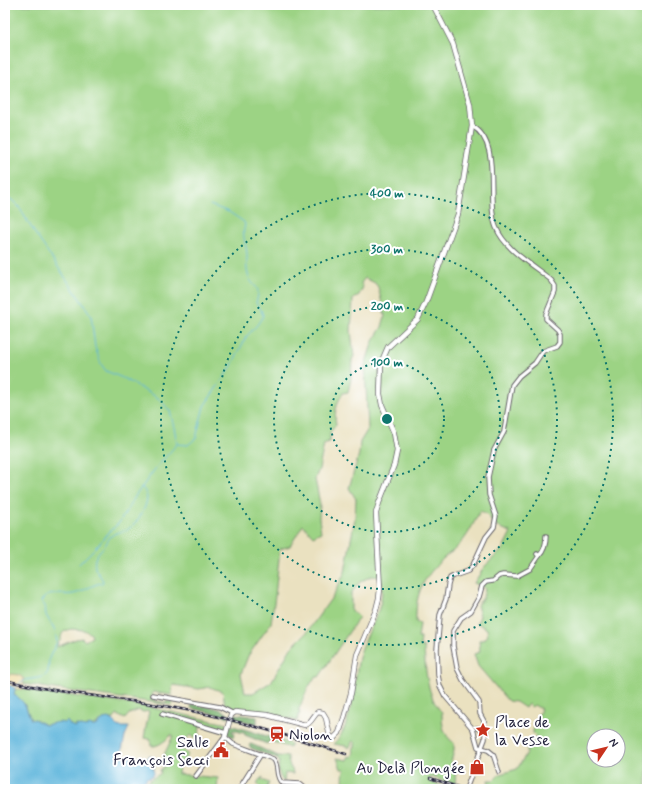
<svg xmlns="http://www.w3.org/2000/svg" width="652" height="794" viewBox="0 0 652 794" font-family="Mynerve,sans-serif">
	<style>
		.green { fill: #9cd384; stroke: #5f7a60; fill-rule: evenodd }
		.forest { fill: #7db572; stroke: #506c56 }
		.sand { fill: #eeda9e; stroke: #887e6c }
		.water { fill: #5fb6dc; stroke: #406c8c }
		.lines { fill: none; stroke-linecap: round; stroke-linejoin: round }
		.stream { stroke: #5fb6dc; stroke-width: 1 }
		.minor-casing { stroke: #68656a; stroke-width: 5.5 }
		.tertiary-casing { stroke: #68656a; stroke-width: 6 }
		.minor { stroke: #fff; stroke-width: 3.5 }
		.tertiary { stroke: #fff; stroke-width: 4.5 }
		.rail-casing { stroke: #22223b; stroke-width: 2.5 }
		.rail { stroke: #fff; stroke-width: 1; stroke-dasharray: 3; stroke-linecap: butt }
		.ring { fill: none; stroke: #0f766e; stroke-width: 2; stroke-dasharray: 2 4 }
		.labels { text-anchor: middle; stroke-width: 4; stroke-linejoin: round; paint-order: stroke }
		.poi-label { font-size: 16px; fill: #22223b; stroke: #fff; text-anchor: start }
		.centre { fill: #0f766e; stroke: #fff; stroke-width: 2 }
		.ring-label { font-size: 12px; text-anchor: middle; font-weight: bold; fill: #0f766e; stroke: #fff; stroke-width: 4; stroke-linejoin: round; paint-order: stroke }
	</style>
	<rect width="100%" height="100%" fill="#fff"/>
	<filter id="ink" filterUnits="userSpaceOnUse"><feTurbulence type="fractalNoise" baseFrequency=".025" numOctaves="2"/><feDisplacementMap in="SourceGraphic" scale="8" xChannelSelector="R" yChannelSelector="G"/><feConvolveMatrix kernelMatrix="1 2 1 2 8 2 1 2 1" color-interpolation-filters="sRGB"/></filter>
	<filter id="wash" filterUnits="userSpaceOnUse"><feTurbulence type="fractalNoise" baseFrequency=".012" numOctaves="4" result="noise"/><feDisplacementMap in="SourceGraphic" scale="16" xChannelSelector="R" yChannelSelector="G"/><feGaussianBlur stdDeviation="0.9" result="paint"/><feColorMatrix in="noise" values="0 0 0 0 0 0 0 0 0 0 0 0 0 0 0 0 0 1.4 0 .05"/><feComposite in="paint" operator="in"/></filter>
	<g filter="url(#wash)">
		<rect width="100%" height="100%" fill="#eae1c0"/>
		<!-- green -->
		<g class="green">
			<path d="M5 5H647V789H490L488 780H494L500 774 517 769 527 753V749L536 736 533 733 534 724 541 709 534 705 532 707 528 704 525 708 516 702 508 701 478 666 474 654 480 652 479 640H484L488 635 487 629 477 623 480 616 477 605 483 598 485 588 474 583 485 566 502 550 511 532 493 525C490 517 487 513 480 511 473 524 468 537 457 547 454 551 449 553 445 557 424 577 415 591 416 622L420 624 418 638H421L420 646 424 647C425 666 427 699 442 712 442 725 443 735 454 743V751L451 762 456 768 455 784 431 777 430 782 453 789H343C344 781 342 775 345 769H341L337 758 347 760 349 756 352 757 354 752 353 748 355 747V742L353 741 352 742 351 745 349 748 346 746 334 744 335 742C352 728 354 680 359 658 364 636 381 616 382 592 382 587 381 582 380 577L371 576 360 582 351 593V610L359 617 319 677H315L308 688 298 711 300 712 297 721 269 713 236 709 225 706 223 692 210 687 199 689 173 685 171 695 153 692 151 700 166 703 167 701 173 702 172 705 48 688 24 684 5 679ZM365 278 375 283 378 287 385 316 382 327 373 341 365 365 368 429 360 442 359 454 349 488 356 499 355 518 345 572 333 596 307 632 291 648 271 682 253 693H245L241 674 248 656 271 623 275 596 280 549 290 546 303 525 313 536 321 532 319 518 320 504 315 479 319 469 324 444 330 441V432L336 425C334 414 336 403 343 393L348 392 351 379 352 360 354 356 351 331 353 299 359 295 363 287 361 283ZM71 629 84 630 91 634 92 637 85 641 82 638 76 639 57 647 58 643 61 640C61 632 64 631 71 629ZM594 736H618V760H594Z"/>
			<path d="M5 684 25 689 143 706 227 724 225 732 200 725 199 739 190 735 180 746 188 755 179 765 178 774 218 778 217 789H141L138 787 143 782V785L147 784C149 778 156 777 161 773L160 770 164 767V763L156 765 153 770 152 765 157 761 160 762 163 761 164 755 173 736 172 734C167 739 159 747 151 746L150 739 144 738 149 711 143 712 139 710 129 714 125 719 117 715 114 719H103C95 728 87 728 76 725V728C66 722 57 723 45 725L34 719 31 721C27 710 25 700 14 695L15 689Z"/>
			<polygon points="270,737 291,744 290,748 270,741"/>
			<path d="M278 756 288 757C287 765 293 768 293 774L285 773 284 782C278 776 278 768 279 761L277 759Z"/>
			<polygon points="263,777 262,780 269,783 267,787 270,789 262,789 257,784 259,780"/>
		</g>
		<!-- forest -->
		<g class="forest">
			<path d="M192 704C203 706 222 707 229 715V717L191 708Z"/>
			<polygon points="235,714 257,717 257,724 232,718"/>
			<polygon points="230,725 270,737 270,741 267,744 245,735 244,733 233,730 232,732 235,733 233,737 227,734"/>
			<polygon points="251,744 278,756 277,759 251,748 249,745"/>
		</g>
		<!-- sand -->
		<path class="sand" d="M11 674 19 675 24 679 23 689C16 690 11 687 5 685V680Z"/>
		<!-- water -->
		<path class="water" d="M5 685 12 686 15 689 14 695C25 700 27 710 31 720L34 719 45 725 58 722 65 723 67 721 69 724 76 728V725L86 727 89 725C96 728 99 724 103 719L108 718 115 722 117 726 121 727H129L125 736 121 755 123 756 133 757 137 756 140 761 146 760 149 755 154 759 152 765 154 773 151 777 146 778V780L137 784 132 789H5Z"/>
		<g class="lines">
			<!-- stream -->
			<g class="stream">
				<polyline points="5,196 12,200 19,207 34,232 91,315 95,347 101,364 106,371 125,379 158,398 163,403 170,411 174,427 177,443"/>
				<path d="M79 564 99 544 108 533 119 523 136 495 155 469 177 444 188 445 196 438 204 406 231 367 246 337 257 325 263 316 261 310 256 303C262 283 253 290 248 275 246 268 247 263 247 256 247 245 241 236 245 225L244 222 229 212 210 205"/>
				<path d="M14 688 25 680 44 677 48 672 49 658 57 642 55 631 46 615 45 606 41 601C49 590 62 596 73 594 84 592 92 584 102 583L103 581C101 576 97 573 95 568 93 555 99 553 106 544 107 542 109 538 111 536 115 532 123 532 128 529 137 524 146 509 147 498 147 494 144 490 142 487"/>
			</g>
		</g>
	</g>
	<g filter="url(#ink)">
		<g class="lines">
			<!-- minor casing -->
			<g class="minor-casing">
				<g id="minor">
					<path d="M472 126C503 143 485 199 496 227 505 250 533 265 551 280L555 286V292L546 314V319L558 330 560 334V342L557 346 543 351 535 363 519 376 512 385 504 432 494 450 488 477 489 495 496 516 494 527 486 537 473 565 468 571 454 576 450 578 448 585 446 599 440 615 437 649 438 675 440 686 445 696 473 729 478 747 488 750 493 754 499 772"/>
					<path d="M539 556C544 551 546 543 546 536"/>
					<polyline points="153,695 220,707 232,713"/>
					<polyline points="162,714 226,733"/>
					<polyline points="477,728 486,731"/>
					<path d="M196 776 225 737 233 744 273 759C280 765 274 776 282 783L300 784 306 789"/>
					<polyline points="239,789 261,754"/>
					<polyline points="466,789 485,739 485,723 480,714 479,702 463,680 457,668 453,646 453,631 461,618 471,611 479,597 482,586 486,582 493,581 499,576 503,575 517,576 530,569 539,556 537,554"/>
				</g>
			</g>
			<!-- tertiary casing -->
			<g class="tertiary-casing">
				<path id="tertiary" d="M225 737 231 715 235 712 267 715 305 725C312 723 313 715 318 712L323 713 326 718 330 737 334 738 339 733 344 718 351 693 357 655 376 610 379 598 380 589 376 513 379 503 394 465 397 451 394 433 382 405 380 394 381 363 388 347 418 319 426 302 458 214 472 126 470 104 453 44 433 5"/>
			</g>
			<!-- minor -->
			<use href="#minor" class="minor"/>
			<!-- tertiary -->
			<use href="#tertiary" class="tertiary"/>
			<!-- rail casing -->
			<g class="rail-casing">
				<g id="rail">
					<path d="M5 680C59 694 115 697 170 707 230 717 288 736 346 754"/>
					<polyline points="430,778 464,789"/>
				</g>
			</g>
			<!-- rail -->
			<use href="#rail" class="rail"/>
		</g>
	</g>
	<!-- distance rings -->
	<g class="ring">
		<circle cx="387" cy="419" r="57"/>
		<circle cx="387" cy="419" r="113"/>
		<circle cx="387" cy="419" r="170"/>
		<circle cx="387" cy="419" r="226"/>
	</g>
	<!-- icons -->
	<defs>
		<g id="sight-bare" transform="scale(1.2)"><path d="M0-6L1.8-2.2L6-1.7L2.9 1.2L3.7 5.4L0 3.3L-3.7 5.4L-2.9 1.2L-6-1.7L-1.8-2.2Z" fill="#c8321e" stroke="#fff" stroke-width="2.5" paint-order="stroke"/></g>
		<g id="station-bare" transform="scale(1.2)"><path d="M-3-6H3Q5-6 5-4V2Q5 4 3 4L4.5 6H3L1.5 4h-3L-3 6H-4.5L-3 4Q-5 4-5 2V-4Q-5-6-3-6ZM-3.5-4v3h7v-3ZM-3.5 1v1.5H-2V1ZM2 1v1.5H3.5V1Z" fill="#c8321e" stroke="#fff" stroke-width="2.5" paint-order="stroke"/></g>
		<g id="civic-bare" transform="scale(1.2)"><path d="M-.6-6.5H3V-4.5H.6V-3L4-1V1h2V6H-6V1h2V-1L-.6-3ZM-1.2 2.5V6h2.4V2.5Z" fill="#c8321e" stroke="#fff" stroke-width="2.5" paint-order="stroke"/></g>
		<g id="shop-bare" transform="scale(1.2)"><path d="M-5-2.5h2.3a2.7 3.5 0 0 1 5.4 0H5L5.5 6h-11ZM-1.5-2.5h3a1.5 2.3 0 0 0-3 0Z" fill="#c8321e" stroke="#fff" stroke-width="2.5" paint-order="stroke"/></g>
	</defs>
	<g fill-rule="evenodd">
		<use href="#sight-bare" x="483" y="730"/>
		<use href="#station-bare" x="277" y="734"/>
		<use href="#civic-bare" x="221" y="750"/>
		<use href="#shop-bare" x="477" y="767"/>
	</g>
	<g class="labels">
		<!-- poi labels -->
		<g class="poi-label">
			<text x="495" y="727">Place de<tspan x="495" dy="18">la Vesse</tspan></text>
			<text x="289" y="740">Niolon</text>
			<text x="209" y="747" text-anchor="end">Salle<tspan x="209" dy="18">François Secci</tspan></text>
			<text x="465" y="773" text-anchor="end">Au Delà Plongée</text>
		</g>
	</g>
	<circle cx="387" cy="419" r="6" class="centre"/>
	<g class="ring-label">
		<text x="387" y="197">400 m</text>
		<text x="387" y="253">300 m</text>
		<text x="387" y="310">200 m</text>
		<text x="387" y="366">100 m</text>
	</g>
	<!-- margin -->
	<rect width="652" height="794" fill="none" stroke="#fff" stroke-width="20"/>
	<!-- north arrow -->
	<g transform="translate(606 748) rotate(55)"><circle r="19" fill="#ffffff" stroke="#a7a7b1"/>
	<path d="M0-3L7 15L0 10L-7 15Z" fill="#c8321e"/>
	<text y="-6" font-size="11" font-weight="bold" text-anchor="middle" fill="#22223b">N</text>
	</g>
</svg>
